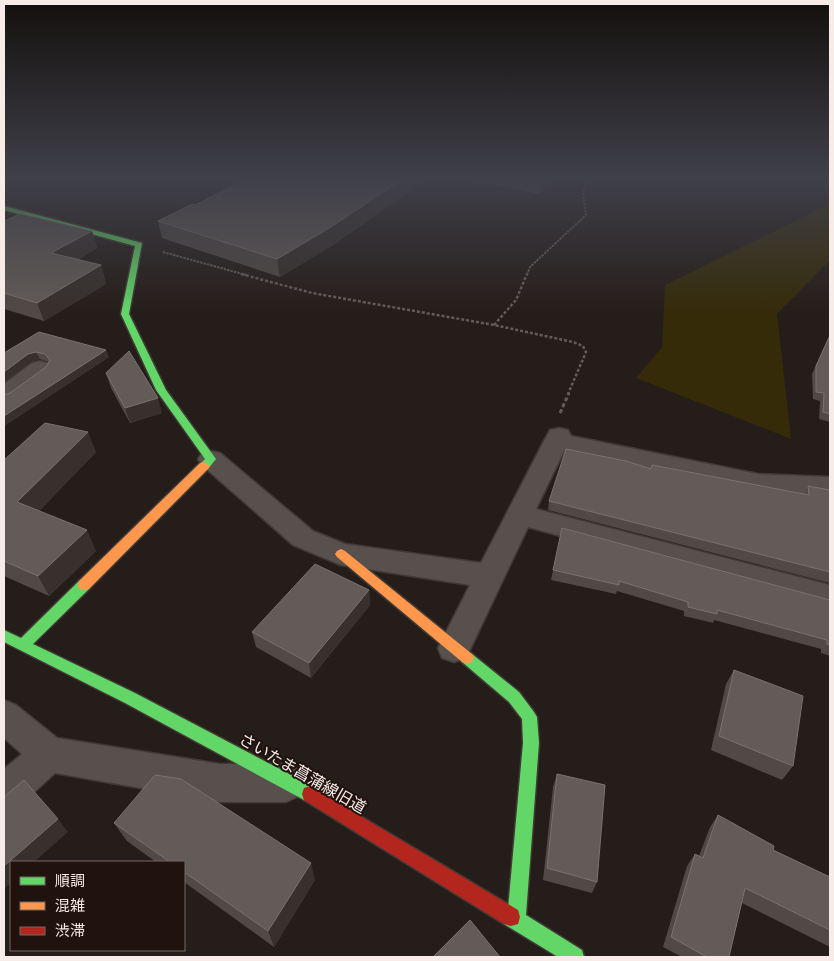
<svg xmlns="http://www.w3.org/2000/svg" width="834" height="961" viewBox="0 0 834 961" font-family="'Fira Sans','Noto Sans JP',sans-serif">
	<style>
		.green { fill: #352b09 }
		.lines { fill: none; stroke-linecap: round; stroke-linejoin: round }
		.street-casing { stroke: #403936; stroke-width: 3 }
		.fast-casing { stroke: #403936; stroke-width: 3 }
		.slow-casing { stroke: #403936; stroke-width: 3 }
		.jam-casing { stroke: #403936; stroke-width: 3 }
		.path-far2 { stroke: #635d5a; stroke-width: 2; stroke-dasharray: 2.5 1; stroke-linecap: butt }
		.path-far1 { stroke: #635d5a; stroke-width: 2.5; stroke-dasharray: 3 2; stroke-linecap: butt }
		.path { stroke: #635d5a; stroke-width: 3; stroke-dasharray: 4 2.5; stroke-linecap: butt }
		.street { fill: #57504d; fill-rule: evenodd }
		.fast { fill: #63d668; fill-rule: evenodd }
		.slow { fill: #ff974d; fill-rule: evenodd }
		.jam { fill: #b3261e; fill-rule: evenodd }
		.wall { fill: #504945 }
		.shaded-wall { fill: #37302c }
		.building { fill: #625b57; stroke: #79726e }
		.labels { text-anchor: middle; stroke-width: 4; stroke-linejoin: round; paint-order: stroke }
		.near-street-label { font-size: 16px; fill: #f7ece8; stroke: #20120c }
	</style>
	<rect width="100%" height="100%" fill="#251d19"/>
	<!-- green -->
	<polygon class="green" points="830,204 830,260 777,314 791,439 636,378 662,347 665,285"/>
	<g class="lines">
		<!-- street casing -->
		<g class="street-casing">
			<g id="street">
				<polygon points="40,361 48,363 51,368 48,373 12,399 4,401 4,384 32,363"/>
				<polygon points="559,428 568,430 571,436 758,474 830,477 830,495 758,492 564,451 536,509 830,585 830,609 528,527 466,658 454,662 442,658 438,648 470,585 341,565 293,545 202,465 198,459 202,453 211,451 220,453 313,531 345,544 481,563 544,441 550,430"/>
				<polygon points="4,700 16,705 57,738 220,764 286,764 299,770 305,783 299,796 286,802 220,802 55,773 18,807 4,813 4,769 22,754 4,738"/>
			</g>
		</g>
		<!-- fast casing -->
		<g class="fast-casing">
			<g id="fast">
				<polygon points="4,206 142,243 129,314 166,390 216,459 208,469 204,470 198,466 205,459 156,390 121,314 135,246 4,210"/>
				<polygon points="84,580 89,581 90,585 89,589 33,644 135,693 316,788 318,794 316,800 310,802 304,800 125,703 4,642 4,630 21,638 79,581"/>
				<polygon points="467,652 472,654 519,692 534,712 537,717 539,743 526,915 582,950 584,957 558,957 504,924 502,917 504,910 508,909 523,743 522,719 509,702 462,662 460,658 462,654"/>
			</g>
		</g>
		<!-- slow casing -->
		<g class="slow-casing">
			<g id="slow">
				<polygon points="204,462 210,466 208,469 89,589 84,590 79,589 78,585 79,581 200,463"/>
				<polygon points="341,549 345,551 472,654 474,658 472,662 467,664 462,662 337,557 335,554 337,551"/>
			</g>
		</g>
		<!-- jam casing -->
		<g class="jam-casing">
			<polygon id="jam" points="310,786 518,910 520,917 518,924 511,926 504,924 304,800 302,794 304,788"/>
		</g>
		<!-- path-far2 -->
		<g class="path-far2">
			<polyline points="163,252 246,275"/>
			<polyline points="527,275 530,267 586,215 583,193 588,179"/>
		</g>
		<!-- path-far1 -->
		<g class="path-far1">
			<polyline points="241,274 312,293 494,325 573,342 583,346 586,352 568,394"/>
			<polyline points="494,325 516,300 527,274"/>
		</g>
		<!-- path -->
		<polyline class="path" points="560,413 569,393"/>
		<!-- street -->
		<use href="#street" class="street"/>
		<!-- fast -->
		<use href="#fast" class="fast"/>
		<!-- slow -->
		<use href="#slow" class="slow"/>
		<!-- jam -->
		<use href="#jam" class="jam"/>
	</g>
	<!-- wall -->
	<g class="wall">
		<polygon points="246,179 427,179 333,245 280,277 162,238 158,221 195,205"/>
		<polygon points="466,179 556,179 539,194"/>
		<polygon points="4,221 92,231 97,248 77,260 101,265 106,284 44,321 4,309"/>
		<polygon points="39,332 109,357 4,426 4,395 10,393 46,367 49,362 40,359 32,361 4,382 4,353"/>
		<polygon points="830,335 830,422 819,419 820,401 813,399 812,374"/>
		<polygon points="106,373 162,413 130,423 111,388"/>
		<polygon points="96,452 39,511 96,551 49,596 4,576 4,460"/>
		<polygon points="651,469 804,494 808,486 830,490 830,583 548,510 549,501"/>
		<polygon points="562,528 830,600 830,656 821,653 821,649 714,620 713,623 684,616 684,611 617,591 616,594 551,580"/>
		<polygon points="369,590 370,605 311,678 256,647 252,632"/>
		<polygon points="734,670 793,766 782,780 711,750 726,684"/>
		<polygon points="557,774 597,882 592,893 543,880 553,787"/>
		<polygon points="718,815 773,850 830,877 830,947 742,903 729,957 682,957 663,947 687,866 695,854 699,856 710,827"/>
		<polygon points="114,823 315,880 274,947 184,882 184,862 156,862 127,841"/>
	</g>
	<!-- shaded-wall -->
	<g class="shaded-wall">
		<polygon points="403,179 427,179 333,245 280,277 277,259"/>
		<polygon points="541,179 556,179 539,194"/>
		<polygon points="92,231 97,248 57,271 51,253"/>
		<polygon points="101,265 106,284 44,321 37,303"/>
		<polygon points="106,350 109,357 4,426 4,416"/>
		<polygon points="36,352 40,359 32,361 4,382 4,372 28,354"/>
		<polygon points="158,398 162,413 130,423 125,408"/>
		<polygon points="88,432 96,452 28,523 17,502"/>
		<polygon points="87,530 96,551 49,596 38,576"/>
		<polygon points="369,590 370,605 311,678 309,663"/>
		<polygon points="58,819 68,832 34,862 11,862 11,883 4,889 4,866"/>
		<polygon points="311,863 315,880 274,947 268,931"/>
	</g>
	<!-- building -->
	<g class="building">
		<polygon points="246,179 403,179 331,227 277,259 158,221 192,204 195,205"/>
		<polygon points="20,214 92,231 51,253 101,265 37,303 4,293 4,221"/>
		<polygon points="39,332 106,350 4,416 4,395 10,393 46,367 50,360 45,354 36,352 28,354 4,372 4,353"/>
		<polygon points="830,335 830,414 823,412 824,393 816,392 816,366"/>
		<polygon points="129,351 158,398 125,408 106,373"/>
		<polygon points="45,423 88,432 17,502 87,530 38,576 4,561 4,460"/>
		<polygon points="566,449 626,461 651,469 652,465 809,495 808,486 830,490 830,572 549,501"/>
		<polygon points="562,528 830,600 830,645 827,644 827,640 717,610 717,614 688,607 688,602 619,581 619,585 553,570"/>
		<polygon points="315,564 369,590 309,663 252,632"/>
		<polygon points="734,670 803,696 793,766 719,736"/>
		<polygon points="557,774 605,785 597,882 547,868"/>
		<polygon points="155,775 181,779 311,863 268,931 184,872 184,862 170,862 114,823"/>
		<polygon points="24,780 58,819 4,866 4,797"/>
		<polygon points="718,815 774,846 773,850 830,877 830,930 745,888 729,957 707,957 671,937 695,854 703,858"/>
		<polygon points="470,920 500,957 433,957"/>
	</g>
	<!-- sky -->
	<linearGradient id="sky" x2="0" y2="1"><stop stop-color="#14100e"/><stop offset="0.57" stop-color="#404049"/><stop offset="1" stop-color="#404049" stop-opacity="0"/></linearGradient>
	<rect width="834" height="313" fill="url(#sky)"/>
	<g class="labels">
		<!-- near-street labels -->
		<g class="near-street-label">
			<text transform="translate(303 773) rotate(30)" y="6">さいたま菖蒲線旧道</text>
		</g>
	</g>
	<!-- border -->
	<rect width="834" height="961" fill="none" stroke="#f7ece8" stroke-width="10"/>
	<!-- legend -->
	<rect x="10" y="861" width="175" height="90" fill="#20120c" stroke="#766964"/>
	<rect x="20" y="877" width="25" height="8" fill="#63d668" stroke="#766964"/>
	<text x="55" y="886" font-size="15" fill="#f7ece8">順調</text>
	<rect x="20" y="902" width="25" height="8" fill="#ff974d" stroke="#766964"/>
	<text x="55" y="911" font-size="15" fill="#f7ece8">混雑</text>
	<rect x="20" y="927" width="25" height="8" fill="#b3261e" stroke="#766964"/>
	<text x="55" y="936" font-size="15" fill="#f7ece8">渋滞</text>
</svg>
